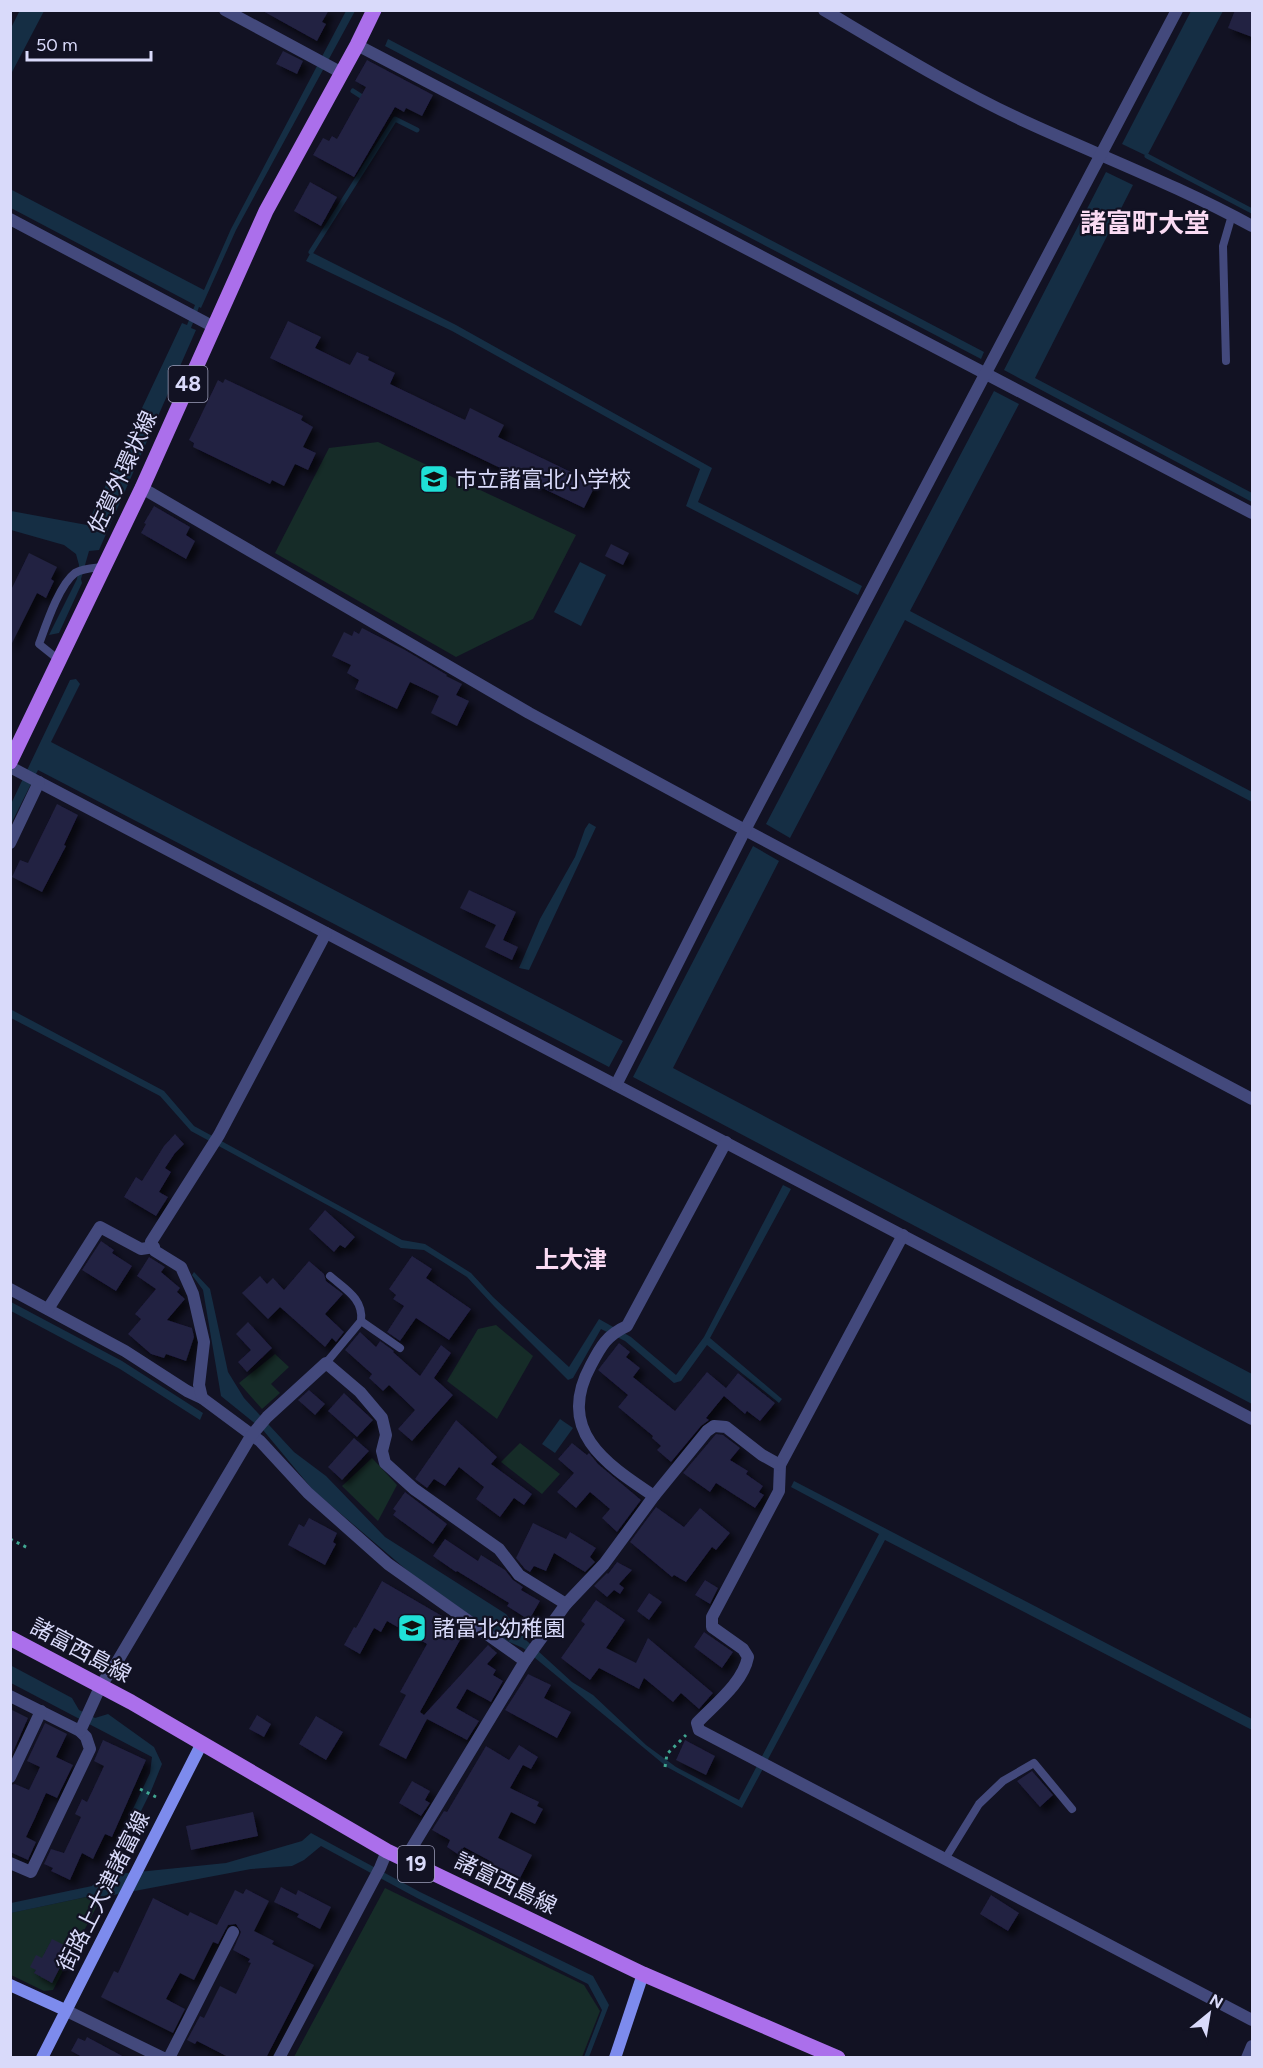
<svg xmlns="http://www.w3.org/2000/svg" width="1263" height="2068" viewBox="0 0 1263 2068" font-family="Figtree,'Noto Sans JP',sans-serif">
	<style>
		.green { fill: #162c28 }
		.water { fill: #152e44 }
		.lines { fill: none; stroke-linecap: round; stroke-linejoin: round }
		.stream { stroke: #152e44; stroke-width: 5 }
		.building { fill: #222042; filter: url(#shadow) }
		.path { stroke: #40a792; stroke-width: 3; stroke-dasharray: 3 4.5; stroke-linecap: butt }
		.lane { stroke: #43497c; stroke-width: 8 }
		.street { stroke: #43497c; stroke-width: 12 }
		.secondary { stroke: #7d8bed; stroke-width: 12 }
		.primary { stroke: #ab6feb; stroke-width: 15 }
		.labels { text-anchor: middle; stroke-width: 4.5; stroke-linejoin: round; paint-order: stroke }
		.shield { fill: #121223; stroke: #9d9eba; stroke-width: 1.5 }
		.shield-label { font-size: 21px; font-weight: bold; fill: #d9dafa }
		.street-label { font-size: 22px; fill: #d9dafa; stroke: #121223 }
		.poi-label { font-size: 22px; fill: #d9dafa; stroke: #121223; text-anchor: start }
		.neighbourhood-label { font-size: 24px; font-weight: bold; fill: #fadbf3; stroke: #121223 }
		.quarter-label { font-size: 26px; font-weight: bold; fill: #fadbf3; stroke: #121223 }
	</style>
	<defs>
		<filter id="shadow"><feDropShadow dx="5.5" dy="5.5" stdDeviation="3" flood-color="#0009"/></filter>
	</defs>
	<rect width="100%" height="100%" fill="#121223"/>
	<!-- green -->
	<g class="green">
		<polygon points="378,442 576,535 533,619 456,657 275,553 329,448"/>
		<polygon points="496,1325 533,1356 497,1419 447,1381 478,1329"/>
		<polygon points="275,1354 289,1367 271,1384 280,1393 262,1409 239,1383"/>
		<polygon points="520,1443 560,1474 542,1494 501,1462"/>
		<polygon points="372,1458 397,1485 378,1521 342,1486"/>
		<polygon points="385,1888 584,1985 600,2011 582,2057 294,2057"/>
		<polygon points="86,1897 100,1900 53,1990 44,1991 11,1975 10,1913"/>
	</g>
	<!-- water -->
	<g class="water">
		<polygon points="20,10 44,11 11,74 11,28"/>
		<polygon points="346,11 355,11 236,230 201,308 199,307 191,328 196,330 99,550 89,551 81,579 82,583 59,633 49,635 77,579 79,565 76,554 64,545 11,530 11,511 87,525 182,323 187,325 195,305 11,208 10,189 204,290 231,229"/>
		<polygon points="1191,11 1223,11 1147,156 1122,144"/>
		<polygon points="388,39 984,352 981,359 385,46"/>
		<polygon points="1106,172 1133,185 1035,378 1252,493 1252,502 1004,370"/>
		<polygon points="311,252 456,325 712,468 698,502 862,586 858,595 686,506 700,469 452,331 306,261"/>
		<polygon points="994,391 1019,404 910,611 1252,792 1252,802 905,620 790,838 766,824"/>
		<polygon points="580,562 606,575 581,626 554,612"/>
		<polygon points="76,679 80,684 51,742 623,1041 609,1067 38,770 11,824 10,806 70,680"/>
		<polygon points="589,823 596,827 529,970 519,968 540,919 575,857 585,829"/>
		<polygon points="753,846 779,861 673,1068 1252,1374 1252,1404 633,1077"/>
		<polygon points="10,1009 164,1091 194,1126 402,1240 425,1244 471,1273 493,1297 569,1367 599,1319 631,1337 676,1375 704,1337 783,1185 791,1189 710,1338 782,1399 779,1403 707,1345 681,1381 674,1383 625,1341 601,1329 573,1378 568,1380 494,1306 467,1277 424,1250 401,1248 344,1214 191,1131 160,1096 11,1018"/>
		<polygon points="194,1272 210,1289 228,1372 244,1398 294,1452 326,1476 385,1537 506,1614 527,1641 572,1682 593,1695 646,1745 676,1767 739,1800 879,1534 791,1487 794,1481 1252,1719 1252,1730 885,1540 742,1808 667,1767 523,1648 507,1641 409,1572 313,1490 263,1430 221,1396 203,1290 192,1275"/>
		<polygon points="11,1302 122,1361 203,1413 200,1420 120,1369 11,1311"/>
		<polygon points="560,1419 573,1428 555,1453 542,1444"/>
		<polygon points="10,1665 72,1698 79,1710 95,1718 108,1714 154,1747 162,1764 151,1791 109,1875 226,1863 302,1841 311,1833 420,1892 593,1976 609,2005 589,2057 584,2057 602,2010 588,1984 417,1898 321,1846 304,1860 292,1866 251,1869 108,1896 86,1897 11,1913 11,1903 92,1886 101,1876 150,1773 152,1757 11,1683"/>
	</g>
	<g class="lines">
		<!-- stream -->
		<g class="stream">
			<polyline points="353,91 367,100"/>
			<polyline points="1147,156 1252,211"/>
			<polyline points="311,252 395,119 417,130"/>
		</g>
	</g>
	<!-- building -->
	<g class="building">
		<polygon points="261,10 329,10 322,22 326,24 317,41"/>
		<polygon points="1235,10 1252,10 1252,37 1228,28"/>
		<polygon points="283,51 303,61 297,74 276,64"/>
		<polygon points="367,60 433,95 422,116 406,108 404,112 395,107 354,177 313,155 323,138 329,141 332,136 337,139 366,87 355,81"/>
		<polygon points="310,182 337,197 321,226 294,211"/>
		<polygon points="288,321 321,337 315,348 350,365 357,352 369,357 368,360 395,373 390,384 465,420 470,408 504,425 498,437 596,484 584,508 270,358"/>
		<polygon points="225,379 303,416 301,420 313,427 303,447 316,453 308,470 295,464 284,486 272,480 270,484 193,447 194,443 189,440 218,380 223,383"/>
		<polygon points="154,506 190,527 186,535 195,541 186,559 141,533 146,524 144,523"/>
		<polygon points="611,544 629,553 623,565 605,556"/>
		<polygon points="29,553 57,567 51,579 54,581 46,598 37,593 10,647 10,592"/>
		<polygon points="362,628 405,650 447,675 446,676 462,684 456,695 469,701 457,726 431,713 439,696 410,682 397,709 355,689 359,680 347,673 351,665 332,656 344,632 352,636 354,631 359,634"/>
		<polygon points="57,804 78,815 64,845 66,846 42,892 12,877 20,860 28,863"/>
		<polygon points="469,890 516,912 503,940 518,947 512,960 485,947 496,925 460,908"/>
		<polygon points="175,1134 184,1144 175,1153 165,1168 171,1172 159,1192 168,1197 156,1216 124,1197 136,1177 142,1181 164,1146"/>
		<polygon points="325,1210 355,1237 345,1248 340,1245 334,1252 309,1229"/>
		<polygon points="101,1241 114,1250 112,1253 132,1266 116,1291 82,1270"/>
		<polygon points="412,1256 432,1269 426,1278 471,1309 449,1340 416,1318 400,1341 387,1332 404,1306 393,1299 396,1295 389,1289"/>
		<polygon points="149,1257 165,1267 161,1272 180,1288 177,1292 185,1299 167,1320 192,1328 194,1337 186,1361 166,1354 164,1358 151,1354 128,1334 141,1319 135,1314 156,1289 137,1276"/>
		<polygon points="309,1261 324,1274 326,1281 343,1294 325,1314 344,1332 336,1342 332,1338 325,1347 280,1307 268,1319 242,1293 260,1276 267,1284 273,1278 284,1290"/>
		<polygon points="248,1322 272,1348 247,1372 238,1362 251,1350 236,1334"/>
		<polygon points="360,1332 376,1347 380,1341 394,1351 393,1352 420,1376 441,1345 451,1353 434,1378 453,1395 412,1441 398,1429 415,1410 389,1385 383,1391 369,1378 372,1374 345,1350"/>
		<polygon points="619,1343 630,1352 626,1357 640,1368 633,1377 675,1411 707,1372 726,1388 738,1373 775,1403 760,1421 747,1411 745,1414 724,1396 706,1418 709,1420 701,1426 671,1462 657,1450 661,1446 652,1438 653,1436 618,1407 628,1395 598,1370"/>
		<polygon points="309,1390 325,1404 315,1415 298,1400"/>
		<polygon points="344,1393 373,1420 357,1437 328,1411"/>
		<polygon points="456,1420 497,1457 491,1464 532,1494 524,1505 514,1498 500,1517 476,1499 484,1487 459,1467 445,1486 434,1479 427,1488 415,1479"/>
		<polygon points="716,1434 723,1435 740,1448 730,1460 748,1471 746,1474 763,1486 759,1492 764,1495 755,1508 716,1483 710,1492 683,1473"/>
		<polygon points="354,1438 369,1451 342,1480 328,1467"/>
		<polygon points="572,1443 587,1455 589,1453 598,1464 641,1500 617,1532 602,1518 610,1509 590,1492 576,1508 557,1492 574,1473 558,1459"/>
		<polygon points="405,1492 447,1524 433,1544 393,1515 396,1511 393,1509"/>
		<polygon points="656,1507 684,1527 700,1508 730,1533 716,1550 712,1547 686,1582 674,1575 672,1577 630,1542"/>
		<polygon points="309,1518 337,1533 333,1542 336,1544 325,1565 288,1545 299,1524 304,1527"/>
		<polygon points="533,1523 566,1539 570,1532 596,1548 590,1557 595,1562 585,1572 554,1553 546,1571 534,1566 530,1572 525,1569 516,1558"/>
		<polygon points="445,1539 478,1561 481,1555 505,1570 513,1580 523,1587 521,1590 540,1601 529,1620 507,1606 509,1603 457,1571 456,1572 433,1556"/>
		<polygon points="617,1562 632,1570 619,1584 624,1588 620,1594 614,1590 607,1597 594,1586 607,1573 608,1574"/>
		<polygon points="705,1580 718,1588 710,1604 695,1595"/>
		<polygon points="382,1581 442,1616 440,1620 464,1633 420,1712 424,1715 488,1645 497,1653 487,1664 496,1670 493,1675 503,1681 491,1702 467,1689 456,1708 479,1721 467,1740 427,1719 406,1759 379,1745 406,1695 400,1692 427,1644 387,1621 381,1632 374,1628 360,1654 344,1645 354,1627 356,1628"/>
		<polygon points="649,1593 662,1602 649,1620 637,1611"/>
		<polygon points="596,1600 625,1620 606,1648 636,1663 648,1638 713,1693 699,1709 681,1693 673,1702 644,1678 639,1689 599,1668 590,1680 561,1658 585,1624 581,1621"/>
		<polygon points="704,1632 733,1652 722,1668 694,1647"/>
		<polygon points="528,1674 551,1685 544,1698 571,1712 557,1738 505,1710"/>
		<polygon points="10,1709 28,1718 12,1754 10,1754"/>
		<polygon points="257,1715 271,1724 264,1737 249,1729"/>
		<polygon points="316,1716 343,1732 326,1760 299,1744"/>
		<polygon points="45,1723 67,1734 56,1757 73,1765 57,1798 46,1793 35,1818 26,1837 36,1842 28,1860 10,1852 10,1785 15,1784 29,1790 40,1767 27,1761"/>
		<polygon points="103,1740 146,1760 112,1837 105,1834 93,1859 82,1853 70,1880 51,1871 53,1868 44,1864 51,1849 64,1853 81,1817 75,1814 82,1799 87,1802 104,1766 94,1761"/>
		<polygon points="685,1740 715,1756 706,1775 676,1760"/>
		<polygon points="519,1745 538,1757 531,1769 523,1765 510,1788 539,1802 537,1806 543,1809 535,1824 511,1812 498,1838 532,1855 520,1878 504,1870 502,1873 490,1866 492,1862 464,1847 459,1855 447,1847 450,1840 432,1830 444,1811 447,1812 486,1746 509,1760"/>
		<polygon points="1032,1771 1053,1795 1040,1807 1017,1781"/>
		<polygon points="412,1781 430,1791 425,1800 430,1803 421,1816 399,1803"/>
		<polygon points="253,1812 258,1836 191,1850 186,1826"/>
		<polygon points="281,1887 296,1895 298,1890 331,1907 320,1929 297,1917 299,1914 274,1902"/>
		<polygon points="246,1889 269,1901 254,1931 274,1941 272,1944 314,1965 266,2058 230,2058 197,2041 195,2044 187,2040 200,2016 204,2018 220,1986 236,1994 251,1963 248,1962 250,1959 233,1950 241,1932 236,1924 228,1925 218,1944 213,1942 194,1980 180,1973 166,1999 185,2009 173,2033 101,1997 114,1971 118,1973 153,1898 188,1916 190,1912 217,1925 235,1890 243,1894"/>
		<polygon points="991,1895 1019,1913 1008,1931 980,1914"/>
		<polygon points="52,1939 70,1948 52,1983 34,1973 36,1970 30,1967 36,1955 42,1958"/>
		<polygon points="87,2037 126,2058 84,2058 71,2051 78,2038 85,2041"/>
	</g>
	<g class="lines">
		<!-- path -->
		<g class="path">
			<polyline points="10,1539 30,1549"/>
			<polyline points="665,1767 667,1754 686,1735"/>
			<polyline points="140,1789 156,1797"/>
		</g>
		<!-- lane -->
		<g class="lane">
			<polyline points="1226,361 1223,246 1232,215"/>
			<path d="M59 660 39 644C46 625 59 585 75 573 83 568 94 568 103 567"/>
			<polyline points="361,1321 400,1348"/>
			<path d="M326 1363 361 1321C364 1299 345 1289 330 1276"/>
			<polyline points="945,1859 979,1804 1003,1781 1034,1763 1072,1809"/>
		</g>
		<!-- street -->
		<g class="street">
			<polyline points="225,10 342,73"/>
			<path d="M824 10C890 49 955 89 1024 121 1100 156 1179 186 1252 226"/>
			<polyline points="357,45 1252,513"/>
			<polyline points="10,219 214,327"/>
			<polyline points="142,488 529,713 745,830 1252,1099"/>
			<polyline points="10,767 1252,1419"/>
			<polyline points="10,843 39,782"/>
			<polyline points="616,1085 745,830 1177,10"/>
			<path d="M903 1235 780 1465 779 1491 712 1617V1627L743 1649 748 1657C743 1683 715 1704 697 1723L699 1730 1252 2020"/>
			<polyline points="10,1289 125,1351 187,1391 202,1398 260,1441 308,1493 388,1564 525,1661"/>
			<polyline points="48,1309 100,1227 141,1249 154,1247"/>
			<polyline points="202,1398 199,1385 204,1342 193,1294 181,1267 155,1251 151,1242 219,1135 326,933"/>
			<path d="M654 1496C606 1464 555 1431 591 1365 601 1346 607 1335 627 1326L726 1142"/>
			<polyline points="566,1604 604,1564 654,1496 707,1431 714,1426 726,1427 762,1455 780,1465"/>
			<polyline points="10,1696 80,1731 86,1737 90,1749 31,1872 10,1863"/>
			<polyline points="80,1731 101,1685 117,1662 251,1436 267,1417 326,1363 360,1392 382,1418 386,1435 382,1451 385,1463 414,1489 499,1549 519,1575 566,1604 525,1661 405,1859"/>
			<polyline points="10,1777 41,1711"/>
			<polyline points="65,2010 163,2058"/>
			<polyline points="169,2058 233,1932"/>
			<polyline points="279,2058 380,1868 387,1851"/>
			<polyline points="1247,2058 1252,2046"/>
		</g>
		<!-- secondary -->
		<g class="secondary">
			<polyline points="10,1985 65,2010"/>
			<polyline points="42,2058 202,1743"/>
			<polyline points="615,2058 643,1974"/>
		</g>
		<!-- primary -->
		<g class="primary">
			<polyline points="10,762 142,488 266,211 357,45 374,10"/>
			<polyline points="10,1638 131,1702 387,1851 643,1974 838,2058"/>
		</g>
	</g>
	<!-- icons -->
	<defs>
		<g id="school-square" transform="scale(1.5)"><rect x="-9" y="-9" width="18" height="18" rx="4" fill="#1fe0d7" stroke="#121223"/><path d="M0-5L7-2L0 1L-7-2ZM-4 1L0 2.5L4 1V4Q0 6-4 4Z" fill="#111"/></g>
	</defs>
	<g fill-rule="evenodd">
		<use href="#school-square" x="434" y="479"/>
		<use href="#school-square" x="412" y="1628"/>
	</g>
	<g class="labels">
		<!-- shield labels -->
		<g class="shield">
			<rect x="168.5" y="366" width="39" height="36" rx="4.5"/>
			<rect x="398" y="1846" width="36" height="36" rx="4.5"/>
		</g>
		<g class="shield-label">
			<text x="188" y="391">48</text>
			<text x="416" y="1871">19</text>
		</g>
		<!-- street labels -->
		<g class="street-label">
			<text transform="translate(122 472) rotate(-65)" y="8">佐賀外環状線</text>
			<text transform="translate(81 1650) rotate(28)" y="8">諸富西島線</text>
			<text transform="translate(506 1883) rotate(26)" y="8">諸富西島線</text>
			<text transform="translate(103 1891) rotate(-63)" y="8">街路上大津諸富線</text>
		</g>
		<!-- poi labels -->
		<g class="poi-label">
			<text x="455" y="487">市立諸富北小学校</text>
			<text x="433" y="1636">諸富北幼稚園</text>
		</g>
		<!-- neighbourhood labels -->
		<g class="neighbourhood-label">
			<text x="571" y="1268">上大津</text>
		</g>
		<!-- quarter labels -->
		<g class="quarter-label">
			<text x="1145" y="232">諸富町大堂</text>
		</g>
	</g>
	<!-- border -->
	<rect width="1263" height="2068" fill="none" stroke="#d9dafa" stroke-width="24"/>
	<!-- north arrow -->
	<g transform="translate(1209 2014) rotate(30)" stroke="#121223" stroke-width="4.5" paint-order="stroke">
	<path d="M0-4.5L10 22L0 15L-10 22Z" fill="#d9dafa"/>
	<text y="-9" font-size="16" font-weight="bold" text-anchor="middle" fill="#d9dafa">N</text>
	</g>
	<!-- scale -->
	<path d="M27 51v9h124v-9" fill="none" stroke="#d9dafa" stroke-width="3"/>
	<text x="36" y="51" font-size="18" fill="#d9dafa" stroke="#121223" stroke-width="4.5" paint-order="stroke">50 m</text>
</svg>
